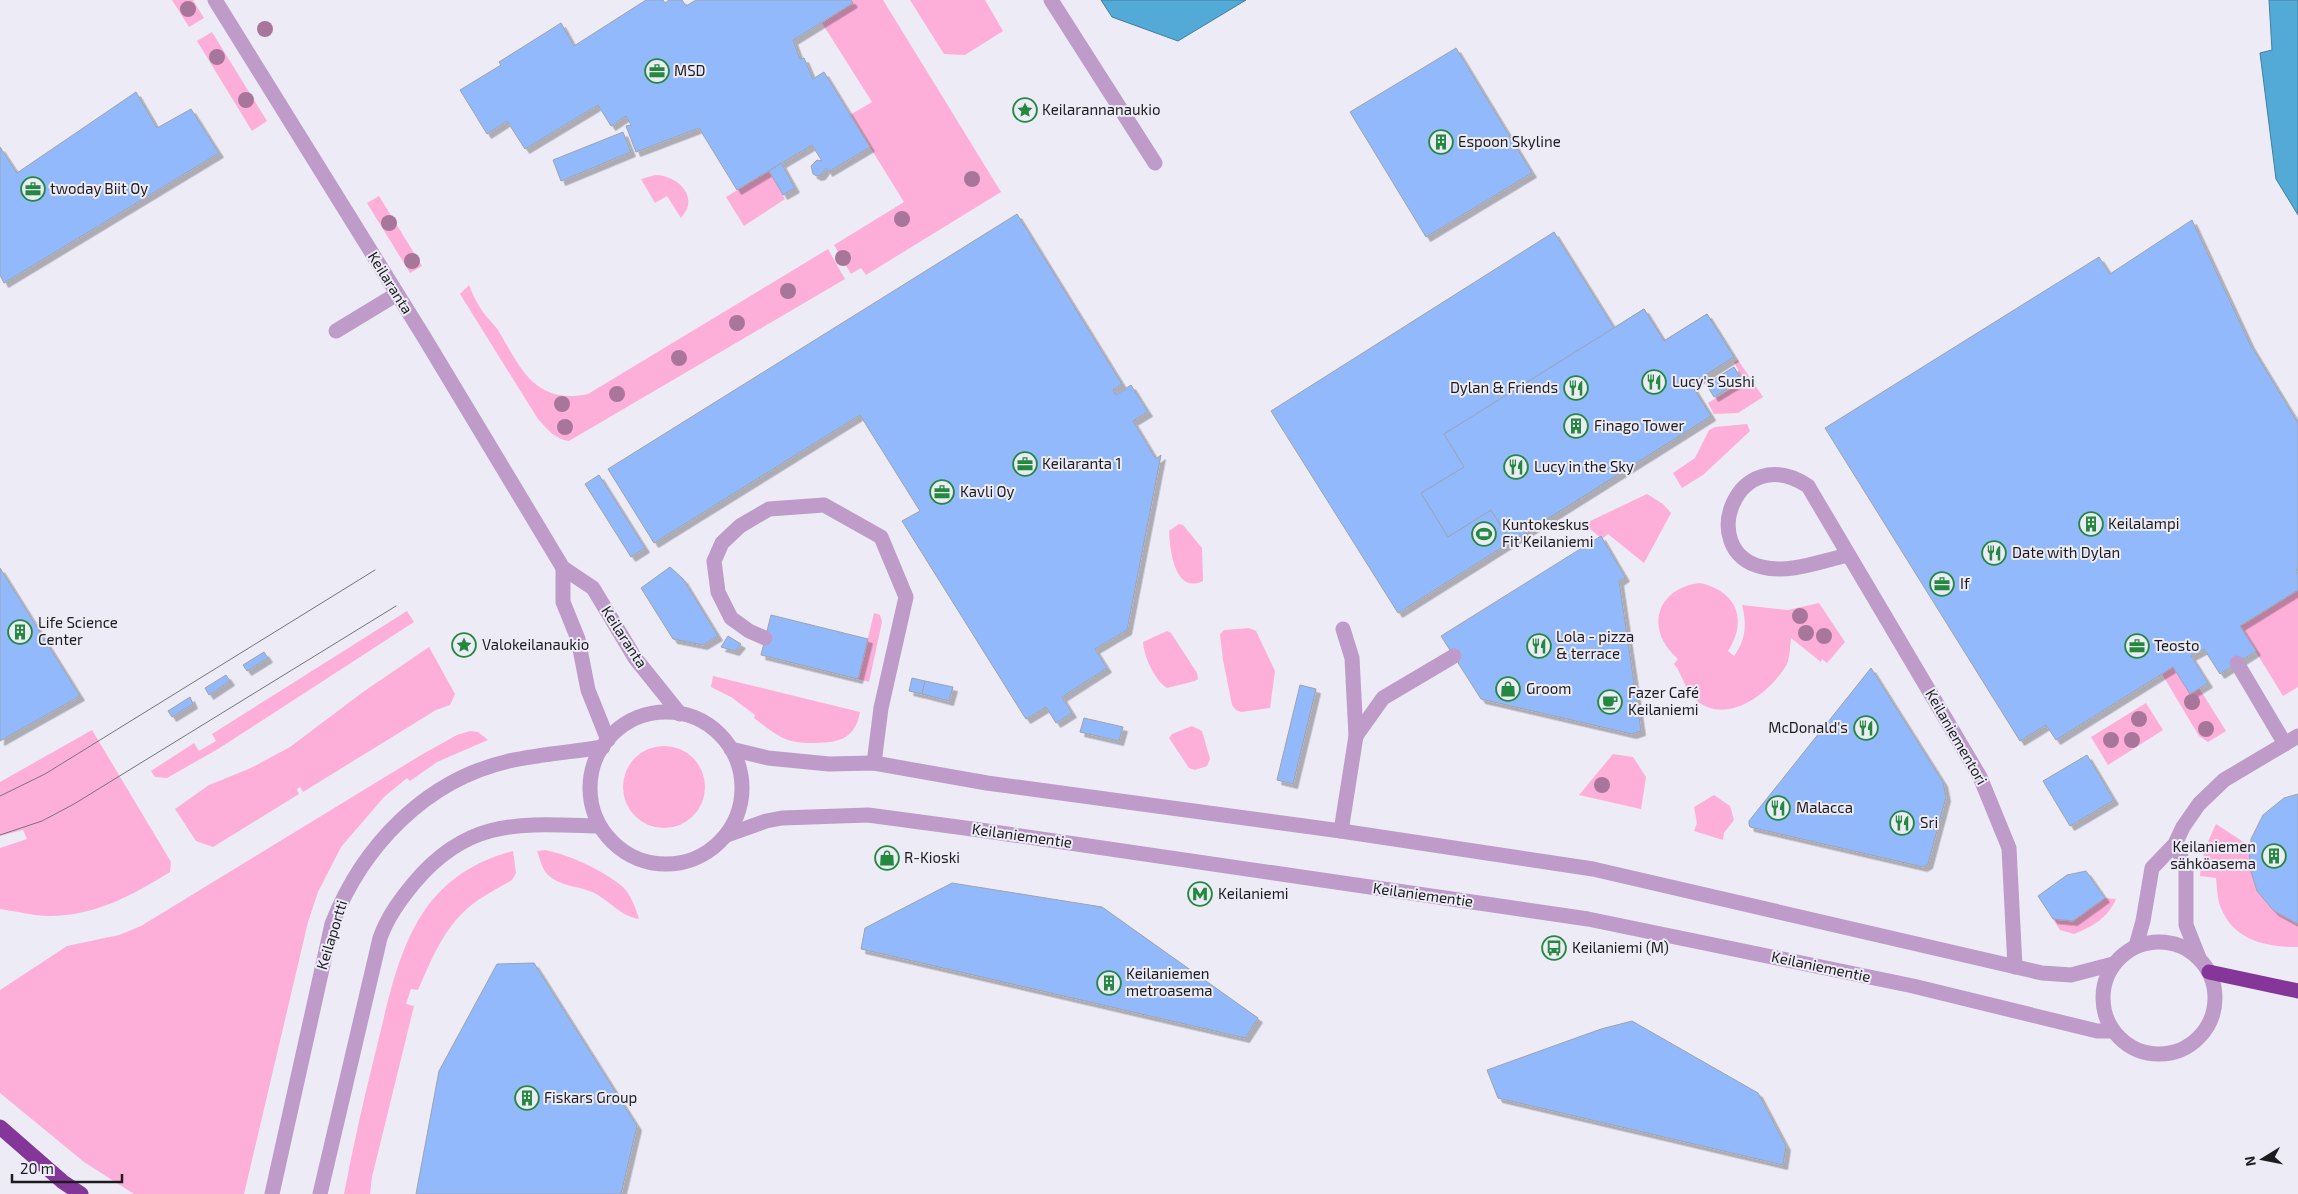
<svg xmlns="http://www.w3.org/2000/svg" width="2298" height="1194" viewBox="0 0 2298 1194" font-family="'Exo 2',sans-serif">
	<style>
		.green { fill: #feafd9 }
		.water { fill: #53aad6; stroke: #427f9f }
		.building { fill: #93b9fd; stroke: #9ea3ac; filter: url(#shadow) }
		.lines { fill: none; stroke-linecap: round; stroke-linejoin: round }
		.service { stroke: #be9bc9; stroke-width: 15 }
		.minor { stroke: #be9bc9; stroke-width: 15 }
		.tertiary { stroke: #be9bc9; stroke-width: 15 }
		.motorway { stroke: #843799; stroke-width: 15 }
		.tram { stroke: #76757c; stroke-width: 1 }
		.tree { fill: #a8769a }
		.labels { text-anchor: middle; stroke-width: 4; stroke-linejoin: round; paint-order: stroke }
		.poi-label { font-size: 15px; fill: #1c1c20; stroke: #ecebf6; text-anchor: start }
		.street-label { font-size: 15px; fill: #1c1c20; stroke: #ecebf6 }
	</style>
	<defs>
		<filter id="shadow"><feDropShadow dx="4.5" dy="4.5" stdDeviation="0" flood-color="#0004"/></filter>
	</defs>
	<rect width="100%" height="100%" fill="#ecebf6"/>
	<!-- green -->
	<g class="green">
		<polygon points="172,0 193,0 204,18 189,27"/>
		<polygon points="851,0 883,0 1001,192 866,275 861,268 851,274 834,245 904,202 850,115 872,102 822,23 853,3"/>
		<polygon points="910,0 985,0 1003,31 965,55 944,54"/>
		<polygon points="212,32 267,121 252,131 197,41"/>
		<polygon points="769,171 785,199 744,226 726,197"/>
		<path d="M655 175C677 175 701 197 681 218L667 196 655 203 641 179Z"/>
		<polygon points="379,196 422,266 410,273 367,203"/>
		<path d="M828 249 845 279 569 441C555 439 548 430 538 419L460 294 469 285C473 295 477 304 483 312 488 319 494 324 498 330 521 369 535 405 588 394Z"/>
		<polygon points="1738,360 1763,397 1738,413 1714,414 1708,403 1744,381 1734,362"/>
		<polygon points="1747,424 1750,431 1703,475 1682,488 1673,473 1695,458 1709,430 1715,427"/>
		<polygon points="1647,494 1663,504 1671,513 1644,563 1608,534 1602,539 1584,524"/>
		<path d="M1179 524 1183 525 1202 548 1203 581C1174 595 1170 549 1169 531Z"/>
		<path d="M1700 583C1737 591 1748 620 1728 651L1734 656C1746 640 1747 624 1742 605L1788 610 1819 603 1845 642 1827 663 1822 659 1821 662 1791 638C1790 646 1790 657 1787 664 1771 692 1727 727 1696 700 1685 691 1683 675 1674 664L1678 659C1644 630 1656 588 1700 583Z"/>
		<polygon points="2298,590 2298,687 2283,696 2240,626"/>
		<polygon points="407,611 414,622 218,749 167,778 155,777 151,771 194,743 199,751 216,741 212,734"/>
		<polygon points="874,613 880,615 882,622 869,682 858,679"/>
		<polygon points="1249,628 1256,631 1275,671 1270,708 1241,712 1236,710 1232,705 1223,660 1220,634 1224,630"/>
		<path d="M1167 631 1171 633 1197 673 1198 679 1195 681 1167 688C1154 680 1144 656 1143 642Z"/>
		<polygon points="429,647 455,694 450,705 436,710 303,792 300,787 297,789 299,794 213,847 196,841 175,809 209,785 251,768 290,747 363,692"/>
		<polygon points="2173,667 2190,694 2199,688 2226,731 2208,742 2199,736 2162,674"/>
		<path d="M713 676 860 712C855 741 836 743 810 743 802 743 791 742 783 738 773 733 763 725 754 718L755 715 731 697 711 687Z"/>
		<polygon points="2146,703 2163,730 2108,765 2091,737"/>
		<polygon points="1192,726 1202,731 1210,759 1207,766 1195,770 1189,768 1169,738 1172,734"/>
		<path d="M92 730 171 862 170 872C133 895 95 916 49 916 33 916 16 911 0 909V848L27 839 23 830 0 836V782Z"/>
		<polygon points="470,731 478,732 488,740 437,762 410,781 407,778 384,797 341,847 318,892 308,922 244,1194 134,1194 84,1162 0,1093 0,990 67,946 119,935 141,926 421,755 457,735"/>
		<circle cx="664" cy="787" r="41"/>
		<polygon points="1613,754 1633,757 1646,777 1641,809 1579,795"/>
		<polygon points="1714,795 1730,806 1734,820 1724,833 1723,840 1694,831 1697,823 1694,807"/>
		<path d="M2216 824 2251 847C2258 892 2254 901 2298 924V947C2267 947 2234 941 2221 908 2217 899 2217 887 2216 878L2200 876C2201 857 2208 841 2216 824Z"/>
		<path d="M545 850C568 854 607 872 624 888 631 895 636 910 639 919 619 916 610 900 592 892 578 886 560 886 548 875 542 869 540 859 537 851Z"/>
		<path d="M513 851 516 873 512 880C497 889 482 896 469 907 443 929 431 961 418 990L411 989 406 1004 414 1006 372 1177 370 1194H344C353 1146 364 1098 376 1050 398 961 411 878 513 851Z"/>
		<path d="M2105 898 2116 899C2108 918 2093 926 2074 934L2060 930 2053 919Z"/>
	</g>
	<!-- water -->
	<g class="water">
		<polygon points="1101,0 1246,0 1178,41 1112,17"/>
		<polygon points="2269,0 2298,0 2298,215 2276,179 2260,53 2272,50"/>
	</g>
	<!-- building -->
	<g class="building">
		<polygon points="646,0 663,0 665,3 669,0 682,0 686,6 696,0 851,0 853,3 793,40 800,59 804,58 813,79 824,72 870,147 828,172 826,168 821,175 817,176 813,174 811,166 817,160 822,161 812,145 737,190 699,128 636,152 626,126 631,125 626,116 611,126 598,105 525,149 507,121 487,134 460,90 501,65 499,62 561,23 574,46"/>
		<polygon points="1456,48 1532,173 1426,237 1350,112"/>
		<polygon points="136,92 157,128 191,109 219,153 4,283 0,275 0,147 17,173"/>
		<polygon points="623,132 631,152 561,181 553,160"/>
		<polygon points="781,163 795,188 783,195 769,171"/>
		<polygon points="1017,214 1122,384 1113,390 1116,395 1131,385 1148,412 1133,421 1156,459 1161,455 1127,630 1095,649 1107,668 1062,697 1072,713 1056,723 1046,707 1026,719 1024,716 902,521 920,511 860,415 654,543 608,469"/>
		<polygon points="2192,220 2250,344 2298,423 2298,569 2296,570 2298,574 2298,590 2240,626 2256,651 2220,674 2204,649 2191,656 2208,683 2190,694 2173,667 2056,740 2046,725 2020,741 1825,428 2099,257 2110,274"/>
		<polygon points="1554,232 1614,328 1644,309 1664,341 1707,314 1734,357 1691,384 1711,416 1398,613 1271,411"/>
		<polygon points="1644,309 1664,341 1707,314 1734,357 1691,384 1711,416 1511,542 1491,510 1448,537 1421,493 1464,467 1444,434"/>
		<polygon points="1734,367 1742,380 1714,397 1706,384"/>
		<polygon points="599,475 645,548 631,557 585,484"/>
		<polygon points="1601,536 1625,577 1619,581 1641,731 1632,734 1481,699 1441,636"/>
		<polygon points="670,567 683,579 718,636 703,645 673,639 641,588"/>
		<polygon points="0,568 80,696 0,741"/>
		<polygon points="771,615 868,639 858,679 761,655"/>
		<polygon points="728,636 741,644 735,651 721,647"/>
		<polygon points="264,652 268,658 247,671 243,665"/>
		<polygon points="1871,668 1943,782 1946,797 1928,864 1923,867 1750,827 1749,824 1749,821"/>
		<polygon points="226,675 230,681 209,695 205,688"/>
		<polygon points="912,678 925,681 922,694 909,691"/>
		<polygon points="925,681 953,687 949,701 922,694"/>
		<polygon points="1300,685 1316,689 1293,784 1277,780"/>
		<polygon points="190,697 193,704 172,717 168,711"/>
		<polygon points="1084,718 1123,727 1119,741 1080,732"/>
		<polygon points="2087,755 2114,800 2070,826 2043,781"/>
		<polygon points="2298,794 2298,924 2274,911 2257,891 2249,865 2251,839 2263,815 2284,798"/>
		<polygon points="2086,871 2105,898 2073,921 2053,919 2038,896 2067,875"/>
		<polygon points="952,883 1102,907 1258,1018 1245,1038 861,949 865,928"/>
		<polygon points="534,963 637,1126 621,1194 416,1194 439,1071 497,964"/>
		<polygon points="1632,1021 1758,1093 1786,1146 1783,1165 1498,1098 1487,1070 1601,1029"/>
	</g>
	<g class="lines">
		<!-- service -->
		<g class="service">
			<polyline points="1051,0 1155,163"/>
			<polyline points="336,331 397,294"/>
			<path d="M1848 555C1821 561 1789 574 1762 567 1695 551 1737 439 1808 486L1980 777 2009 848 2015 967"/>
			<polyline points="765,638 749,631 731,618 718,592 714,561 722,543 740,526 769,509 824,505 881,537 906,597 881,708 874,763"/>
			<polyline points="2237,663 2285,744"/>
			<polyline points="1356,736 1383,698 1454,656"/>
			<polyline points="1341,831 1356,736 1352,658 1343,629"/>
		</g>
		<!-- minor -->
		<g class="minor">
			<polyline points="2175,844 2186,868 2186,925 2199,958"/>
			<polyline points="2136,946 2143,921 2152,868 2175,844 2183,827 2199,804 2224,780 2298,736"/>
		</g>
		<!-- tertiary -->
		<g class="tertiary">
			<polyline points="215,0 424,337 563,568 593,588 635,658 680,714"/>
			<polyline points="563,568 563,602 578,639 588,690 608,740"/>
			<circle cx="666" cy="788" r="76"/>
			<polyline points="731,749 768,758 829,764 874,763 987,783 1341,831 1593,869 2042,973 2071,975 2113,964"/>
			<polyline points="727,835 766,821 782,818 868,815 980,830 1588,919 1913,986 2097,1031 2113,1031"/>
			<circle cx="2159" cy="998" r="56"/>
			<path d="M272 1194 332 924C362 847 425 780 509 761 540 754 572 752 603 747"/>
			<path d="M320 1194 380 938C388 916 400 900 414 883 469 817 521 824 599 826"/>
		</g>
		<!-- motorway -->
		<g class="motorway">
			<polyline points="2209,972 2298,991"/>
			<polyline points="0,1127 63,1182 81,1194"/>
		</g>
		<!-- tram -->
		<g class="tram">
			<polyline points="0,796 45,774 375,570"/>
			<polyline points="0,835 42,821 74,804 396,606"/>
		</g>
	</g>
	<!-- trees -->
	<g class="tree">
		<circle cx="188" cy="9" r="8"/>
		<circle cx="265" cy="29" r="8"/>
		<circle cx="217" cy="57" r="8"/>
		<circle cx="246" cy="100" r="8"/>
		<circle cx="972" cy="179" r="8"/>
		<circle cx="902" cy="219" r="8"/>
		<circle cx="389" cy="223" r="8"/>
		<circle cx="843" cy="258" r="8"/>
		<circle cx="412" cy="261" r="8"/>
		<circle cx="788" cy="291" r="8"/>
		<circle cx="737" cy="323" r="8"/>
		<circle cx="679" cy="358" r="8"/>
		<circle cx="617" cy="394" r="8"/>
		<circle cx="562" cy="404" r="8"/>
		<circle cx="565" cy="427" r="8"/>
		<circle cx="1800" cy="616" r="8"/>
		<circle cx="1806" cy="633" r="8"/>
		<circle cx="1824" cy="636" r="8"/>
		<circle cx="2192" cy="702" r="8"/>
		<circle cx="2139" cy="719" r="8"/>
		<circle cx="2206" cy="729" r="8"/>
		<circle cx="2111" cy="740" r="8"/>
		<circle cx="2132" cy="740" r="8"/>
		<circle cx="1602" cy="785" r="8"/>
	</g>
	<!-- icons -->
	<defs>
		<g id="office-ring" transform="scale(1.25)"><circle r="9.5" fill="#ecebf6" stroke="#22893f" stroke-width="1.5"/><path d="M-6-3h4V-5.5h4V-3h4V5H-6ZM-1-4.5V-3h2v-1.5ZM-6 0V1H6V0Z" fill="#22893f"/></g>
		<g id="sight-ring" transform="scale(1.25)"><circle r="9.5" fill="#ecebf6" stroke="#22893f" stroke-width="1.5"/><path d="M0-6L1.8-2.2L6-1.7L2.9 1.2L3.7 5.4L0 3.3L-3.7 5.4L-2.9 1.2L-6-1.7L-1.8-2.2Z" fill="#22893f"/></g>
		<g id="building-ring" transform="scale(1.25)"><circle r="9.5" fill="#ecebf6" stroke="#22893f" stroke-width="1.5"/><path d="M-4-6H4V6H1V3H-1V6H-4ZM-2.5-4.3h1.7v1.8h-1.7ZM.8-4.3h1.7v1.8H.8ZM-2.5-1h1.7V.8h-1.7ZM.8-1h1.7V.8H.8Z" fill="#22893f"/></g>
		<g id="restaurant-ring" transform="scale(1.25)"><circle r="9.5" fill="#ecebf6" stroke="#22893f" stroke-width="1.5"/><path d="M-5-6h1v4h1v-4h1v4h1v-4h1v5L-1.5 .5V6h-2V.5L-5-1ZM5-6V6H3V1.5H1.5Q1.5-4 5-6Z" fill="#22893f"/></g>
		<g id="stadium-ring" transform="scale(1.25)"><circle r="9.5" fill="#ecebf6" stroke="#22893f" stroke-width="1.5"/><path d="M0-5a6.5 5 0 1 0 0 10a6.5 5 0 1 0 0-10ZM-3.5-1.8h7v3.6h-7Z" fill="#22893f"/></g>
		<g id="shop-ring" transform="scale(1.25)"><circle r="9.5" fill="#ecebf6" stroke="#22893f" stroke-width="1.5"/><path d="M-5-2.5h2.3a2.7 3.5 0 0 1 5.4 0H5L5.5 6h-11ZM-1.5-2.5h3a1.5 2.3 0 0 0-3 0Z" fill="#22893f"/></g>
		<g id="cafe-ring" transform="scale(1.25)"><circle r="9.5" fill="#ecebf6" stroke="#22893f" stroke-width="1.5"/><path d="M-5.5-4.5H6V0H3Q3 3.5 0 3.5H-2.5Q-5.5 3.5-5.5 0ZM3-3.2v2h1.7v-2ZM-6 4.5H4V6H-6Z" fill="#22893f"/></g>
		<g id="metro-ring" transform="scale(1.25)"><circle r="9.5" fill="#ecebf6" stroke="#22893f" stroke-width="1.5"/><path d="M-5.5 5V-5H-3L0 0L3-5H5.5V5H3V-.5L0 4L-3-.5V5Z" fill="#22893f"/></g>
		<g id="bus-ring" transform="scale(1.25)"><circle r="9.5" fill="#ecebf6" stroke="#22893f" stroke-width="1.5"/><path d="M-5-6H5V4H4V6H2V4H-2V6H-4V4H-5ZM-3.5-4V0h7V-4ZM-3.5 1.2v1.5H-2V1.2ZM2 1.2v1.5H3.5V1.2Z" fill="#22893f"/></g>
	</defs>
	<g fill-rule="evenodd">
		<use href="#office-ring" x="657" y="71"/>
		<use href="#sight-ring" x="1025" y="110"/>
		<use href="#building-ring" x="1441" y="142"/>
		<use href="#office-ring" x="33" y="189"/>
		<use href="#restaurant-ring" x="1654" y="382"/>
		<use href="#restaurant-ring" x="1576" y="388"/>
		<use href="#building-ring" x="1576" y="426"/>
		<use href="#office-ring" x="1025" y="464"/>
		<use href="#restaurant-ring" x="1516" y="467"/>
		<use href="#office-ring" x="942" y="492"/>
		<use href="#building-ring" x="2091" y="524"/>
		<use href="#stadium-ring" x="1484" y="534"/>
		<use href="#restaurant-ring" x="1994" y="553"/>
		<use href="#office-ring" x="1942" y="584"/>
		<use href="#building-ring" x="20" y="632"/>
		<use href="#sight-ring" x="464" y="645"/>
		<use href="#restaurant-ring" x="1539" y="646"/>
		<use href="#office-ring" x="2137" y="646"/>
		<use href="#shop-ring" x="1508" y="689"/>
		<use href="#cafe-ring" x="1610" y="702"/>
		<use href="#restaurant-ring" x="1866" y="728"/>
		<use href="#restaurant-ring" x="1778" y="808"/>
		<use href="#restaurant-ring" x="1902" y="823"/>
		<use href="#building-ring" x="2274" y="856"/>
		<use href="#shop-ring" x="887" y="858"/>
		<use href="#metro-ring" x="1200" y="894"/>
		<use href="#bus-ring" x="1554" y="948"/>
		<use href="#building-ring" x="1109" y="983"/>
		<use href="#building-ring" x="527" y="1098"/>
	</g>
	<g class="labels">
		<!-- poi labels -->
		<g class="poi-label">
			<text x="674" y="76">MSD</text>
			<text x="1042" y="115">Keilarannanaukio</text>
			<text x="1458" y="147">Espoon Skyline</text>
			<text x="50" y="194">twoday Biit Oy</text>
			<text x="1672" y="387">Lucy's Sushi</text>
			<text x="1558" y="393" text-anchor="end">Dylan &amp; Friends</text>
			<text x="1594" y="431">Finago Tower</text>
			<text x="1042" y="469">Keilaranta 1</text>
			<text x="1534" y="472">Lucy in the Sky</text>
			<text x="960" y="497">Kavli Oy</text>
			<text x="2108" y="529">Keilalampi</text>
			<text x="1502" y="530">Kuntokeskus<tspan x="1502" dy="17">Fit Keilaniemi</tspan></text>
			<text x="2012" y="558">Date with Dylan</text>
			<text x="1960" y="589">If</text>
			<text x="38" y="628">Life Science<tspan x="38" dy="17">Center</tspan></text>
			<text x="1556" y="642">Lola - pizza<tspan x="1556" dy="17">&amp; terrace</tspan></text>
			<text x="482" y="650">Valokeilanaukio</text>
			<text x="2154" y="651">Teosto</text>
			<text x="1526" y="694">Groom</text>
			<text x="1628" y="698">Fazer Café<tspan x="1628" dy="17">Keilaniemi</tspan></text>
			<text x="1848" y="733" text-anchor="end">McDonald's</text>
			<text x="1796" y="813">Malacca</text>
			<text x="1920" y="828">Sri</text>
			<text x="2256" y="852" text-anchor="end">Keilaniemen<tspan x="2256" dy="17">sähköasema</tspan></text>
			<text x="904" y="863">R-Kioski</text>
			<text x="1218" y="899">Keilaniemi</text>
			<text x="1572" y="953">Keilaniemi (M)</text>
			<text x="1126" y="979">Keilaniemen<tspan x="1126" dy="17">metroasema</tspan></text>
			<text x="544" y="1103">Fiskars Group</text>
		</g>
		<!-- street labels -->
		<g class="street-label">
			<text transform="translate(390 283) rotate(58)" y="5">Keilaranta</text>
			<text transform="translate(624 637) rotate(57)" y="5">Keilaranta</text>
			<text transform="translate(1956 737) rotate(60)" y="5">Keilaniementori</text>
			<text transform="translate(1022 836) rotate(8)" y="5">Keilaniementie</text>
			<text transform="translate(1423 895) rotate(8)" y="5">Keilaniementie</text>
			<text transform="translate(332 935) rotate(-73)" y="5">Keilaportti</text>
			<text transform="translate(1821 967) rotate(12)" y="5">Keilaniementie</text>
		</g>
	</g>
	<!-- north arrow -->
	<g transform="translate(2263 1159) rotate(260)" stroke="#ecebf6" stroke-width="4" paint-order="stroke">
	<path d="M0-4L9 19L0 12L-9 19Z" fill="#1c1c20"/>
	<text y="-8" font-size="14" font-weight="bold" text-anchor="middle" fill="#1c1c20">N</text>
	</g>
	<!-- scale -->
	<path d="M12 1174v8h110v-8" fill="none" stroke="#1c1c20" stroke-width="2.5"/>
	<text x="20" y="1174" font-size="15" fill="#1c1c20" stroke="#ecebf6" stroke-width="4" paint-order="stroke">20 m</text>
</svg>
